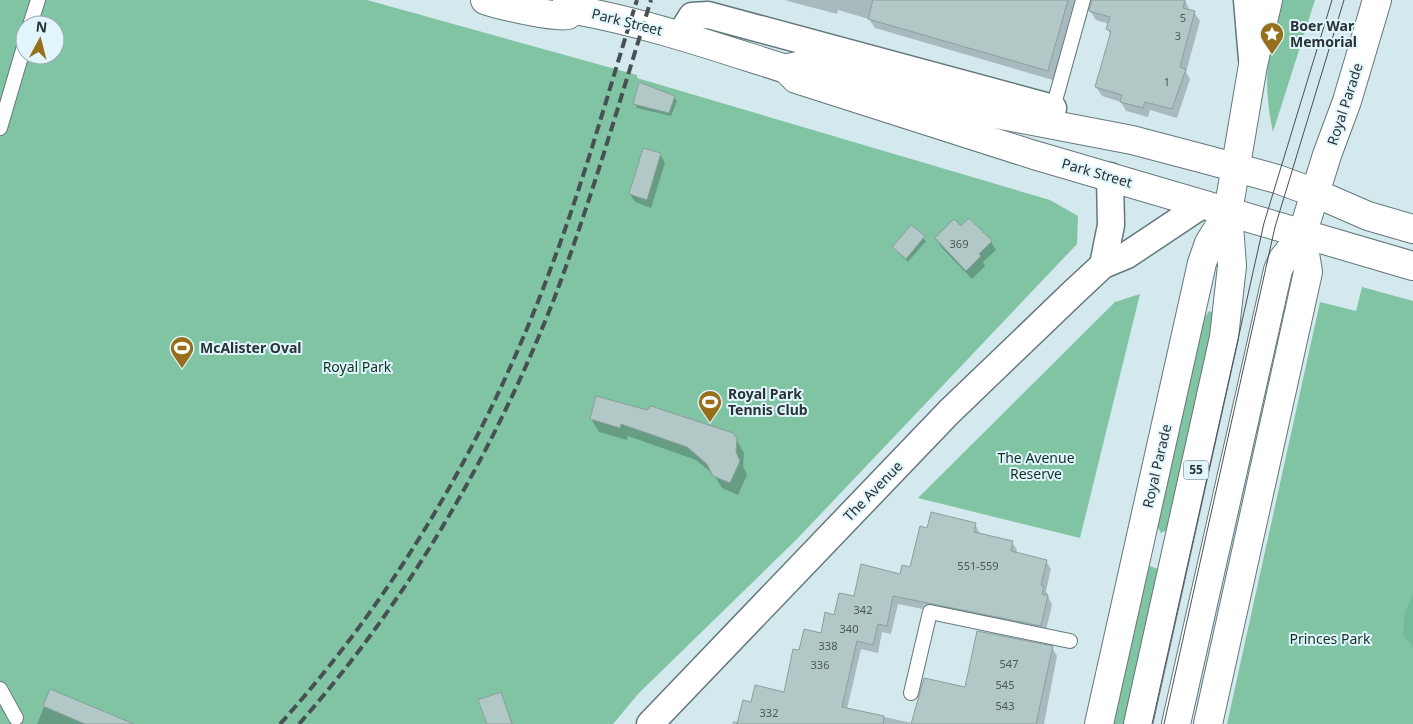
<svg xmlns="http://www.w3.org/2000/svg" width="1413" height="724" viewBox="0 0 1413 724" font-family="'Noto Sans',sans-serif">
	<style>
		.green { fill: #80c4a3; fill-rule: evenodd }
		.forest { fill: #73ba98 }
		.shadow { fill: #0003 }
		.building { fill: #b2c8c6; stroke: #8a9f9d }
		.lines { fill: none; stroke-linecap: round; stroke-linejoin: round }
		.lane-casing { stroke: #64777c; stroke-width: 16 }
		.street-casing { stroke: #64777c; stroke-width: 29 }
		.secondary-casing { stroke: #64777c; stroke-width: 30 }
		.highway-casing { stroke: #64777c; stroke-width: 30 }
		.lane { stroke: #fff; stroke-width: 14 }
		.street { stroke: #fff; stroke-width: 26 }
		.secondary { stroke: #fff; stroke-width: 28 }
		.highway { stroke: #fff; stroke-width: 28 }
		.tram { stroke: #475154; stroke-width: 1 }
		.rail { stroke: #475154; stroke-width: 4; stroke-dasharray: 10 5; stroke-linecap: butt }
		.labels { text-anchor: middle; stroke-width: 4; stroke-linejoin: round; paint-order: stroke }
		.number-label { font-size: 11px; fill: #4c5858 }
		.shield { fill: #e1f6fc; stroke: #616d70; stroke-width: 1 }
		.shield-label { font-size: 12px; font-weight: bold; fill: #2a3234 }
		.street-label { font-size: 14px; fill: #2a3234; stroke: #e1f6fc }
		.poi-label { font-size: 14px; font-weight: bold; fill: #2a3234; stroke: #e1f6fc; text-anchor: start }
		.park-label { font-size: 14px; fill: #103022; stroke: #e1f6fc }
	</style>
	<rect width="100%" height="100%" fill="#d4e9ee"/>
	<!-- green -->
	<g class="green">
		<path d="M0 0H367L637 75V78L1050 200 1078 216 1077 244 797 539 639 693 613 724H0ZM25 25H55V55H25Z"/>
		<path d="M1282 0H1315L1273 132C1262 82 1267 48 1282 0Z"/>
		<polygon points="1362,287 1413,301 1413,724 1227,724 1320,302 1356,311"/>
		<polygon points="1140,294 1080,538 918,498 1115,302"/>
		<polygon points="1209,311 1216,314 1169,529 1161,533 1157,526 1157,518 1204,319"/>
		<polygon points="1150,566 1158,569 1160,574 1126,724 1113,724 1147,570"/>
	</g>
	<!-- forest -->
	<polygon class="forest" points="1412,595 1413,596 1413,647 1403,635 1405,612"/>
	<!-- shadow -->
	<g class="shadow">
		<polygon points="784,0 1185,0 1190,11 1194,12 1200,21 1186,72 1190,79 1177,118 1150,110 1148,117 1126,111 1121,102 1102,96 1096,87 1111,35 1107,29 1109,24 1096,20 1090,11 1092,0 1081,3 1077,15 1071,13 1053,80 875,28 869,19 838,10 837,14"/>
		<polygon points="674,97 677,101 671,116 637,108 635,104"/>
		<polygon points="660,154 665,163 651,208 635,202 630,194"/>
		<polygon points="911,226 926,241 908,262 893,247"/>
		<polygon points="961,228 991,242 996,250 983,262 985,266 972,279 941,247 936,238"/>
		<polygon points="591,419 736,439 744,453 743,466 747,475 738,495 722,488 714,475 696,460 628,436 627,440 599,432"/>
		<polygon points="975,524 980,534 1012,542 1017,550 1016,554 1046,561 1051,569 1046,591 1052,605 1045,634 898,604 891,634 882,632 878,653 861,649 847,709 912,723 966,689 1052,647 1057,656 1044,724 732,724 733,721 739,722 752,704 785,693 800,651 822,635 835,616 855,598 911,569 928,529"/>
		<polygon points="51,690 132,724 37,724"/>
		<polygon points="501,694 513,724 488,724"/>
	</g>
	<!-- building -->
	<g class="building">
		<polygon points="873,0 1068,0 1048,71 868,19"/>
		<polygon points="1092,0 1185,0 1183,8 1195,11 1180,67 1186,69 1172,109 1145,102 1143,108 1120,102 1122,95 1095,87 1111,31 1106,29 1110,17 1089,11"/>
		<polygon points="639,82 675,96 669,113 633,104"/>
		<polygon points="643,148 661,153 647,200 629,194"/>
		<polygon points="969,218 992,241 979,254 981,256 966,271 935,238 954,219 961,226"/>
		<polygon points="911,225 925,236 906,259 892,247"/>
		<polygon points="596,396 647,410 651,406 733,433 737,438 736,452 740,461 730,483 713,476 707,464 687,447 621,424 620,428 590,419"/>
		<polygon points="931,512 976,523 974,532 1013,541 1011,551 1047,560 1041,585 1044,586 1042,594 1048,595 1041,626 893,596 887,626 878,624 873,645 857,641 842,707 884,716 883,724 737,724 743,700 751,702 755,685 784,692 793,649 799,650 804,629 821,633 825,612 834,615 839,593 854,596 861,564 900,574 902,565 910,567 920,526 927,528"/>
		<polygon points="977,631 1053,646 1036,724 911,724 924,678 965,687"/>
		<polygon points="50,689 134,724 85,724 43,706"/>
		<polygon points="501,692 512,724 487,724 478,700"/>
	</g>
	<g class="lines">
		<!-- lane casing -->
		<g class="lane-casing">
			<g id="lane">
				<polyline points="30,25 38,0"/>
				<polyline points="1053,108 1083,0"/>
				<polyline points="0,128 25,43"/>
				<polyline points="0,689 16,718"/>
				<polyline points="911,693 930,612 1070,641"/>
			</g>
		</g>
		<!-- street casing -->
		<g class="street-casing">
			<g id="street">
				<polyline points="1247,0 1252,59"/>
				<polyline points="680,35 692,16 708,15 1053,108 1049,124"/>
				<polyline points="1103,265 1111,225 1110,176"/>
				<polyline points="650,724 949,412 1074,292 1103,265 1127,255 1202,205"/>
			</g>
		</g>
		<!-- secondary casing -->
		<g class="secondary-casing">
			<g id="secondary">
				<path d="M485 0C499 5 555 18 568 15 569 14 574 11 575 10"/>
				<path d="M567 0 575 10C647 23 716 47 786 69L796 79 1034 155 1413 266"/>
				<polyline points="788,68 808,64 970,109 1132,140 1208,160 1277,179 1315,193 1368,216 1413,229"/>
			</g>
		</g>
		<!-- highway casing -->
		<g class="highway-casing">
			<g id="highway">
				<polyline points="1099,724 1202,263 1209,243 1228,212"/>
				<polyline points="1138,724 1224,337 1232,266 1228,212 1253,65 1268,0"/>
				<polyline points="1176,724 1278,270 1283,259 1302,235 1327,155 1347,101 1377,0"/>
				<polyline points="1208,724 1308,272 1302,235"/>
			</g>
		</g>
		<!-- lane -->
		<use href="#lane" class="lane"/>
		<!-- street -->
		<use href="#street" class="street"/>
		<!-- secondary -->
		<use href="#secondary" class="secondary"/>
		<!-- highway -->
		<use href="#highway" class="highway"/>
		<!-- tram -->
		<g class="tram">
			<polyline points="1152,724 1264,223 1332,0"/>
			<polyline points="1164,724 1275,227 1344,0"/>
		</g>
		<!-- rail -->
		<g class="rail">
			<path d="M280 724C400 591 490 433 552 265 585 178 609 89 637 0"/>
			<path d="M299 724C408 601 494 452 554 299 591 201 620 100 651 0"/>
		</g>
	</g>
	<!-- icons -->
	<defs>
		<g id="sight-pin" transform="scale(1.25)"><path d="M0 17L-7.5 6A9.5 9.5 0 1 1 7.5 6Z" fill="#976f1b" stroke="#e1f6fc"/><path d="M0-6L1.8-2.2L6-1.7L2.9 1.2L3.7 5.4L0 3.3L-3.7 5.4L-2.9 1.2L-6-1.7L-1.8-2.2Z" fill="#fff"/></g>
		<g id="stadium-pin" transform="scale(1.25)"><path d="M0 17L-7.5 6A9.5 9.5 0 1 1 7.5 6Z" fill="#976f1b" stroke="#e1f6fc"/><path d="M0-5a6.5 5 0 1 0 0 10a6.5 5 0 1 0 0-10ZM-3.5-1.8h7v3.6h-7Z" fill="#fff"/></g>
	</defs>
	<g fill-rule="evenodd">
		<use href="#sight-pin" x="1272" y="34"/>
		<use href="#stadium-pin" x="182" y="348"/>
		<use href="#stadium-pin" x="710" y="402"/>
	</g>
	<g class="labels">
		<!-- number labels -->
		<g class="number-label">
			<text x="1183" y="22">5</text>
			<text x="1178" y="40">3</text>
			<text x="1167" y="86">1</text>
			<text x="959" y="248">369</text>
			<text x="978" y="570">551-559</text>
			<text x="863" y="614">342</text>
			<text x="849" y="633">340</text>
			<text x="828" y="650">338</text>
			<text x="1009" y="668">547</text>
			<text x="820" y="669">336</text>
			<text x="1005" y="689">545</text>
			<text x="1005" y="710">543</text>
			<text x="769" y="717">332</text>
		</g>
		<!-- shield labels -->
		<rect class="shield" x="1183.5" y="460.5" width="25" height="19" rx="4"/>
		<g class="shield-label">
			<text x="1196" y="474">55</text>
		</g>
		<!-- street labels -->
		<g class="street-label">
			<text transform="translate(627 22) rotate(14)" y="5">Park Street</text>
			<text transform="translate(1345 104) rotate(-72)" y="5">Royal Parade</text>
			<text transform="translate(1097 173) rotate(16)" y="5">Park Street</text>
			<text transform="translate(1157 466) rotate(-77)" y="5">Royal Parade</text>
			<text transform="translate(873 491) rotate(-46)" y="5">The Avenue</text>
		</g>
		<!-- poi labels -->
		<g class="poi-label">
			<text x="1290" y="31">Boer War<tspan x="1290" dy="16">Memorial</tspan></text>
			<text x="200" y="353">McAlister Oval</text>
			<text x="728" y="399">Royal Park<tspan x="728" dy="16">Tennis Club</tspan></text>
		</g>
		<!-- park labels -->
		<g class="park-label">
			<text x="357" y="372">Royal Park</text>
			<text x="1036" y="463">The Avenue<tspan x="1036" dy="16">Reserve</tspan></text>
			<text x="1330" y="644">Princes Park</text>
		</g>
	</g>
	<!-- north arrow -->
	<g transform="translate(40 40) rotate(7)"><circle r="24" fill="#e1f6fc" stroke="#98a8ac"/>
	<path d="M0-4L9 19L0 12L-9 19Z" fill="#976f1b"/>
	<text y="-8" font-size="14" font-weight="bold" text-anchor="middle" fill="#2a3234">N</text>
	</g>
</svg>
